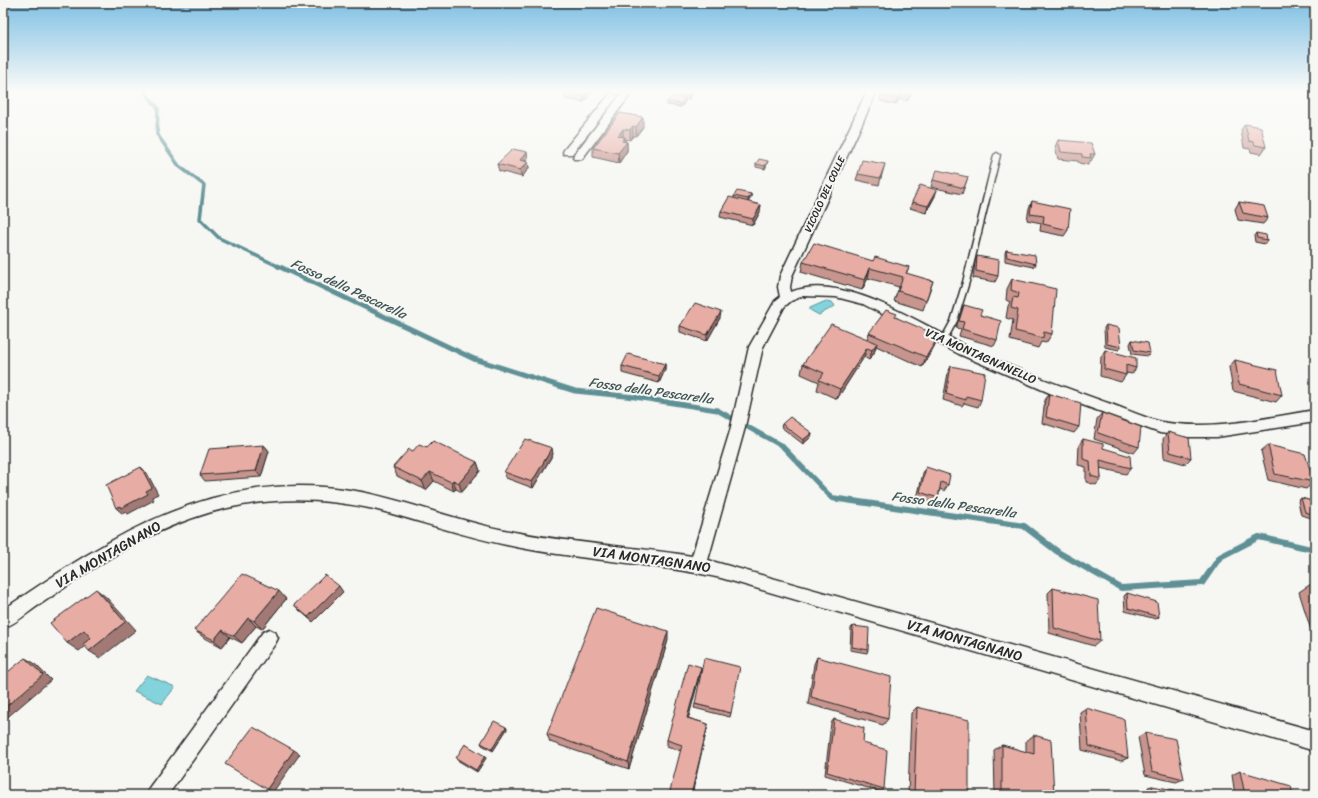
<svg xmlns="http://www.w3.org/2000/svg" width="1318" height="798" viewBox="0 0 1318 798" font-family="Sriracha,sans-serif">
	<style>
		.water { fill: #82d3db; stroke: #5f9095 }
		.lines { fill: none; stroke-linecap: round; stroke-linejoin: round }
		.stream-far2 { stroke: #5f9095; stroke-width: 3.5 }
		.stream-far1 { stroke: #5f9095; stroke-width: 5 }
		.stream { stroke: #5f9095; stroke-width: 6 }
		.service-casing { stroke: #2b2b2b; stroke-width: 3 }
		.minor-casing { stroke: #2b2b2b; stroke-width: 3 }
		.service { fill: #f6f6f2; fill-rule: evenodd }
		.minor { fill: #f6f6f2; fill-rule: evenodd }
		.wall { fill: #c7958e; stroke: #2b2b2b }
		.shaded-wall { fill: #a27974; stroke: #2b2b2b }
		.building { fill: #e7ada5; stroke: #2b2b2b }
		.labels { text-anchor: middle; stroke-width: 4; stroke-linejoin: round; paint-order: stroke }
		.far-street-label { font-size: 10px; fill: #2b2b2b; stroke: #f6f6f2 }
		.street-label { font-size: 12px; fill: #2b2b2b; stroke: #f6f6f2 }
		.water-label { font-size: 13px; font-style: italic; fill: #415557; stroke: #f6f6f2 }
		.near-street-label { font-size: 14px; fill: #2b2b2b; stroke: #f6f6f2 }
	</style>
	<rect width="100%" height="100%" fill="#f6f6f2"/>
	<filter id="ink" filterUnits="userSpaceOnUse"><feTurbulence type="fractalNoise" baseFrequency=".025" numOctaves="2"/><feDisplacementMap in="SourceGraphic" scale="8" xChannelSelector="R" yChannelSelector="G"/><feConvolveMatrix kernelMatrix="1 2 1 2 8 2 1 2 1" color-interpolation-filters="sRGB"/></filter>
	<g filter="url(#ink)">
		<!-- water -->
		<g class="water">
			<polygon points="826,301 832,302 835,306 819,315 810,310 810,308"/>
			<polygon points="147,675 175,687 162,704 134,691"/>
		</g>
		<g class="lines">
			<!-- stream-far2 -->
			<polyline class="stream-far2" points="144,91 158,108 157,134 179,166 204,185 200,219 219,238 280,267"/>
			<!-- stream-far1 -->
			<polyline class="stream-far1" points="278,266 474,359 575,391 635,397 717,410 782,446 831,497"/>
			<!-- stream -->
			<polyline class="stream" points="830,496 832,498 1024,526 1058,552 1121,588 1202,583 1220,557 1259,537 1315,550"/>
			<!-- service casing -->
			<g class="service-casing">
				<polygon id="service" points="997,153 1000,155 969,282 957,321 945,343 943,343 940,341 951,321 963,282 994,155"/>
			</g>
			<!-- minor casing -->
			<g class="minor-casing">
				<g id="minor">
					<polygon points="623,91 633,91 582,159 574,159 573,157 574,155"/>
					<path d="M867 91H877L792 276 790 287 791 292C843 271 922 325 968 347 1013 369 1061 386 1108 403 1126 409 1144 418 1162 422 1213 431 1265 418 1315 410V422L1217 437H1188L1160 433 1052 394 959 354 863 304 836 297 803 296 791 301 784 307 763 347 744 431 708 560 1315 731V751L721 578C659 564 595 561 532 550 478 541 427 523 374 509 266 485 180 511 89 571 71 583 54 595 36 607 26 614 15 624 3 628V610C113 535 215 467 356 491 406 500 454 520 504 530 566 543 630 546 692 556L730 431 749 347 775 301 780 297 778 287 780 276Z"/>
					<polygon points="613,93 618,96 572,154 564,154 563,152 564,150 610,94"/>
					<polygon points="269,629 275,632 278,638 275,644 168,795 146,795 149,788 263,632"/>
				</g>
			</g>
			<!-- service -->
			<use href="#service" class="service"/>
			<!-- minor -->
			<use href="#minor" class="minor"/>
		</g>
		<!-- wall -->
		<g class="wall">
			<polygon points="593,91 584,102 565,99 564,92"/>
			<polygon points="678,91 692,92 689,99 679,98 679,95 678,95"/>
			<polygon points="912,91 910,97 907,101 900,99 895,105 880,101 881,95"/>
			<polygon points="685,99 685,102 681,107 667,105 667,102"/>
			<polygon points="620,113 643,127 636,136 633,136 630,140 625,139 625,141 627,142 627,151 619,163 593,157 593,148"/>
			<polygon points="1245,124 1266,147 1261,154 1251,152 1250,149 1244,148 1241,130"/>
			<polygon points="1058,140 1095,154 1091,161 1090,161 1088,165 1079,163 1078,161 1058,159 1055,147"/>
			<polygon points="528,158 526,161 528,162 529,168 522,177 499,171 497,164"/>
			<polygon points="756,164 767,164 765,169 756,167"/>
			<polygon points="885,164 879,185 856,180 858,174"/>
			<polygon points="968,177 962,194 931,187 933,180"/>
			<polygon points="751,194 751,197 748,202 760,212 753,225 720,217 721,211 734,199 734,196"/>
			<polygon points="935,196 926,213 910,208 912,202"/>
			<polygon points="1032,201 1068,230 1064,236 1040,231 1041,223 1027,220 1029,208"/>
			<polygon points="1239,202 1268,218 1263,224 1238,220 1235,209"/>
			<polygon points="1256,233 1267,240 1265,244 1255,242 1254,236"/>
			<polygon points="1006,250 1036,264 1034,267 1005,261 1005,253"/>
			<polygon points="977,256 998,276 995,282 973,278 975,262"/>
			<polygon points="873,261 909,267 906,274 933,281 923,310 894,301 899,287 868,278 862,290 801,272 803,262"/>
			<polygon points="1012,279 1052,334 1046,343 1041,342 1038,348 1010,340 1013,320 1006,318 1008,306 1010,302 1006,300 1007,289"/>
			<polygon points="964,305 980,315 997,340 994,346 959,336 961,329 956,328 961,312"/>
			<polygon points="896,317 935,345 922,367 876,346 874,353 869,360 864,357 837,399 817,390 819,382 801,374 803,364 867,339 869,333"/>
			<polygon points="720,318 707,341 680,332 680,326"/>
			<polygon points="1106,325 1121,347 1119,350 1105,347 1104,328"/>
			<polygon points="1132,340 1150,353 1148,356 1132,354 1130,344"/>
			<polygon points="1105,350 1136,368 1132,374 1126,373 1126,375 1121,382 1100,376 1101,357"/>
			<polygon points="1235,360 1282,395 1276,402 1233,391 1229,367"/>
			<polygon points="665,364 665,370 659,383 622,373 622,366"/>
			<polygon points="951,366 981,400 978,407 964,403 962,406 943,400 948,373"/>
			<polygon points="1049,394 1079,427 1074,433 1042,423 1045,400"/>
			<polygon points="1102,413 1139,447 1134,453 1094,439 1097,419"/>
			<polygon points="782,424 812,433 811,437 803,444 781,427"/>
			<polygon points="1168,432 1191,458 1185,464 1164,458 1163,439"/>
			<polygon points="1083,439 1103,448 1131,468 1126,474 1100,468 1101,479 1096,485 1086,482 1086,467 1078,465 1079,445"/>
			<polygon points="264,445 269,451 261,477 205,481 200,475"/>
			<polygon points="1268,445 1314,482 1306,489 1268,480 1261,451"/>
			<polygon points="427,447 477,462 480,471 462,492 456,489 454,491 434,481 426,490 397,476 393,467 413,451"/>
			<polygon points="553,454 533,488 506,478 504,472"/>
			<polygon points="926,467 948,485 944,491 940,489 938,498 934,504 917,498 923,473"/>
			<polygon points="1301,498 1315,502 1315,519 1301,515 1298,501"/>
			<polygon points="1311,584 1315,584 1315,643 1299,592"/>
			<polygon points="1053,588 1100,641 1094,646 1049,633 1048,593"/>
			<polygon points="343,592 313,622 299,610 294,605"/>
			<polygon points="1127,593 1159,617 1156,619 1125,611 1124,596"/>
			<polygon points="286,599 262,629 256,626 242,643 230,637 222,647 203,637 194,630"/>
			<polygon points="853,626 868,650 867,653 850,650 851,628"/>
			<polygon points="668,640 629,769 550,742 547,734"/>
			<polygon points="817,657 888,719 883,725 808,704 814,664"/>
			<polygon points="701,667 700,674 688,718 708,724 707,730 681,751 667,746 667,740"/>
			<polygon points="695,704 731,713 730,717 694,708"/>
			<polygon points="917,707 969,795 908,795 911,713"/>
			<polygon points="1086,708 1128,758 1121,761 1082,750 1080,712"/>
			<polygon points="834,719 863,743 884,789 881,792 825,775 831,723"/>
			<polygon points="506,727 507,729 493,751 482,745 481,743"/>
			<polygon points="1145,733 1184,779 1176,782 1145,775 1138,737"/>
			<polygon points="1034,735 1054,795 995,795 994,750 1002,745 1026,752 1026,741"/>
			<polygon points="456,758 486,758 477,772 457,760"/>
			<polygon points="1240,771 1293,795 1235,795 1232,775"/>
			<polygon points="1152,786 1176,795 1150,795 1148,787"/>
		</g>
		<!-- shaded-wall -->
		<g class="shaded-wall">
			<polygon points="588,91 593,91 584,102 584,96"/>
			<polygon points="691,91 692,91 692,92 689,99 689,96"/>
			<polygon points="912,91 910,97 907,101 909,94"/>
			<polygon points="902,92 900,99 895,105 897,99"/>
			<polygon points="685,99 685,102 681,107 681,104"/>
			<polygon points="643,117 643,127 636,136 636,127"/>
			<polygon points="633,126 633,136 630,140 630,130"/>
			<polygon points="623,129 623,138 618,136"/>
			<polygon points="625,137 625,144 627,142 627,151 619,163 618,153 622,141"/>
			<polygon points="527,152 528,158 521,166 520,160"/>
			<polygon points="768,161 767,164 765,169 765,166"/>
			<polygon points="528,162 529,168 522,177 520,170"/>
			<polygon points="937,190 935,196 926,213 928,206"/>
			<polygon points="751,194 751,197 748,203 748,199"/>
			<polygon points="761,205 760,212 753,225 753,219"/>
			<polygon points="870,268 868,278 862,290 865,280"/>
			<polygon points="721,312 720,318 707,341 707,335"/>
			<polygon points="939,336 935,345 922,367 926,357"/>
			<polygon points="877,343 874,353 869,360 872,350"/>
			<polygon points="867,348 864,357 837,399 840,389"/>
			<polygon points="665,364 665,370 659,383 659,376"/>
			<polygon points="812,433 811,437 803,444 803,440"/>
			<polygon points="264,445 269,451 261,477 256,471"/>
			<polygon points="552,448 553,454 533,488 532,482"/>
			<polygon points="477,462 480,471 462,492 459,483"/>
			<polygon points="141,467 147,473 158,494 152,497 154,500 128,514 125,512 123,514 116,508"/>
			<polygon points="430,472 434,481 426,490 422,481"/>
			<polygon points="453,480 456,489 454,491 451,482"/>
			<polygon points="339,586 343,592 313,622 308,617"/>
			<polygon points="96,589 106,597 136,630 100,658 89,651 125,622"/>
			<polygon points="279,591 286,599 262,629 254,621"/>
			<polygon points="248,618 256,626 242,643 234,636"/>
			<polygon points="84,630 96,637 79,651 67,643"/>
			<polygon points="222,630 230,637 222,647 214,640"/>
			<polygon points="668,631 668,640 629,769 628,762"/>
			<polygon points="25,658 34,663 51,680 3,721 3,709"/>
			<polygon points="701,667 700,674 687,724 687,718"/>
			<polygon points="708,724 692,795 691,795"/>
			<polygon points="506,727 507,729 493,751 492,749"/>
			<polygon points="294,750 300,754 273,792 267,789"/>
			<polygon points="485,756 486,758 477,772 476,770"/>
		</g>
		<!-- building -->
		<g class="building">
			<polygon points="565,91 588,91 584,96 564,92"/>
			<polygon points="678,91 691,91 689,96 679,94 681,92"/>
			<polygon points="884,91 912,91 909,94 902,92 897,99 881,95"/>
			<polygon points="672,96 685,99 681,104 667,102"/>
			<polygon points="620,113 643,117 636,127 633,126 630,130 623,129 618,136 625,137 622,141 627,142 618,153 593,148"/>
			<polygon points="1245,124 1261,127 1266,147 1255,145 1254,142 1249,141"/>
			<polygon points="1058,140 1091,143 1095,154 1090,154 1091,158 1082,157 1082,154 1061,152"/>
			<polygon points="513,149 527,152 520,160 528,162 520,170 497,164"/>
			<polygon points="759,159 768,161 765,166 756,164"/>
			<polygon points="862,160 885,164 880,178 858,174"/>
			<polygon points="937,170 968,177 964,188 933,180"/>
			<polygon points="920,185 937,190 928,206 912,202"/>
			<polygon points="737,191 751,194 748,199 734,196"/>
			<polygon points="729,197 761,205 753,219 721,211"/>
			<polygon points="1032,201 1070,209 1068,230 1043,224 1044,216 1030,214"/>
			<polygon points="1239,202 1264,206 1268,218 1243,213"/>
			<polygon points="1256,233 1266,235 1267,240 1257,238"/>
			<polygon points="814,243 873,261 875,257 909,267 906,273 933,281 926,300 898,291 903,277 870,268 865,280 803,262"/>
			<polygon points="1006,250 1035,255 1036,264 1007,257"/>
			<polygon points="977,256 999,260 998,276 976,271"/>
			<polygon points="1012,279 1056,289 1052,334 1044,332 1043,338 1015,331 1018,310 1011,308 1013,297 1018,298 1019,293 1011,290"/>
			<polygon points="695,303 721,312 707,335 680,326"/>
			<polygon points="964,305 982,310 980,315 1001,321 997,340 962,329 964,322 959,321"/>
			<polygon points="886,310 897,314 895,317 939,336 926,357 869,333"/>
			<polygon points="831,324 877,343 872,350 867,348 840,389 819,380 824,373 803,364"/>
			<polygon points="1106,325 1119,328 1121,347 1107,344"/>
			<polygon points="1132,340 1148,343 1150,353 1134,350"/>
			<polygon points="1105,350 1136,358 1136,368 1126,365 1126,375 1104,369"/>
			<polygon points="628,354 665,364 659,376 622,366"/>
			<polygon points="1235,360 1277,370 1282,395 1239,384"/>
			<polygon points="951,366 985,373 981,400 966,396 966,400 946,394"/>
			<polygon points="1049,394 1081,403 1079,427 1046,417"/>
			<polygon points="1102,413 1141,427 1139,447 1098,433"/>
			<polygon points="790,417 812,433 803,440 782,424"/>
			<polygon points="1168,432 1189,438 1191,458 1170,452"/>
			<polygon points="525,439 552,448 532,482 504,472"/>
			<polygon points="1083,439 1103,444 1103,448 1130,456 1131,468 1100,460 1101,479 1091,476 1090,461 1083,459"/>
			<polygon points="433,441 477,462 459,483 453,480 451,482 430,472 422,481 393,467 409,449 413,451 419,444 427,447"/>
			<polygon points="264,445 256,471 200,475 209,449"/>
			<polygon points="1268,445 1305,454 1314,482 1275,474"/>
			<polygon points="141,467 152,488 146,491 148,494 121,508 120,506 116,508 106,485"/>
			<polygon points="926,467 950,475 948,485 941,482 938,498 920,492"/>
			<polygon points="1301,498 1315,502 1315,515 1305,512"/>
			<polygon points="242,574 279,591 254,621 248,618 234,636 222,630 214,640 194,630"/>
			<polygon points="325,575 339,586 308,617 294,605"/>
			<polygon points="1311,584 1315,584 1315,595"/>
			<polygon points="1053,588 1098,600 1100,641 1054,628"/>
			<polygon points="96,589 125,622 89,651 83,644 91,638 84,630 67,643 50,623"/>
			<polygon points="1127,593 1157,602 1159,617 1128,608"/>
			<polygon points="596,608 668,631 628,762 547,734"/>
			<polygon points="853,626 869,628 868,650 852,647"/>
			<polygon points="817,657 891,677 888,719 811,697"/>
			<polygon points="25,658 43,675 3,709 3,676"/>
			<polygon points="704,658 740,667 731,713 695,704"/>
			<polygon points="688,663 701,667 687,718 708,724 691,795 669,795 682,745 667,740"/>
			<polygon points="917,707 969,720 969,795 944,795 938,793 938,795 914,795"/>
			<polygon points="1086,708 1124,719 1128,758 1089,746"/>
			<polygon points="834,719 864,728 863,743 887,750 884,789 827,772"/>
			<polygon points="494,721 506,727 492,749 481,743"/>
			<polygon points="253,727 294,750 267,789 225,764"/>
			<polygon points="1145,733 1176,739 1184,779 1152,771"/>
			<polygon points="1034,735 1051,740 1054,795 1002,795 1002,745 1034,754"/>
			<polygon points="465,744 485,756 476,770 456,758"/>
			<polygon points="1240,771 1291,786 1293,795 1245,795"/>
			<polygon points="1152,786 1175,790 1176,795 1154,795"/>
		</g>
	</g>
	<!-- sky -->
	<linearGradient id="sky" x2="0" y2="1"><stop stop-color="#7fc0e3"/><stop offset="0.45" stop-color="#fbfbf9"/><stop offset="1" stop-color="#fbfbf9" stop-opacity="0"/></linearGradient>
	<rect width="1318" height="203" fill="url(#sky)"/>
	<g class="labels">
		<!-- far-street labels -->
		<g class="far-street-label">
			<text transform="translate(824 194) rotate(-65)" y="4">VICOLO DEL COLLE</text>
		</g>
		<!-- street labels -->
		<g class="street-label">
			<text transform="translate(981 356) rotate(24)" y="4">VIA MONTAGNANELLO</text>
		</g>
		<!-- water labels -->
		<g class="water-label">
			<text transform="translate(349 288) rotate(25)" y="5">Fosso della Pescarella</text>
			<text transform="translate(651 390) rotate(8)" y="5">Fosso della Pescarella</text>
			<text transform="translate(954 504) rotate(8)" y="5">Fosso della Pescarella</text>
		</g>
		<!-- near-street labels -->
		<g class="near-street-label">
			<text transform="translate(108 554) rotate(-30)" y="5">VIA MONTAGNANO</text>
			<text transform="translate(652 559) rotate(8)" y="5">VIA MONTAGNANO</text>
			<text transform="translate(965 640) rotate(16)" y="5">VIA MONTAGNANO</text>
		</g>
	</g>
	<!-- margin -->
	<rect width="1318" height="798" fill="none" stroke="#f6f6f2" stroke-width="16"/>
	<rect x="8" y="8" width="1302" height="782" fill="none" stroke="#2b2b2b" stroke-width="1.5" filter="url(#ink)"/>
</svg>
